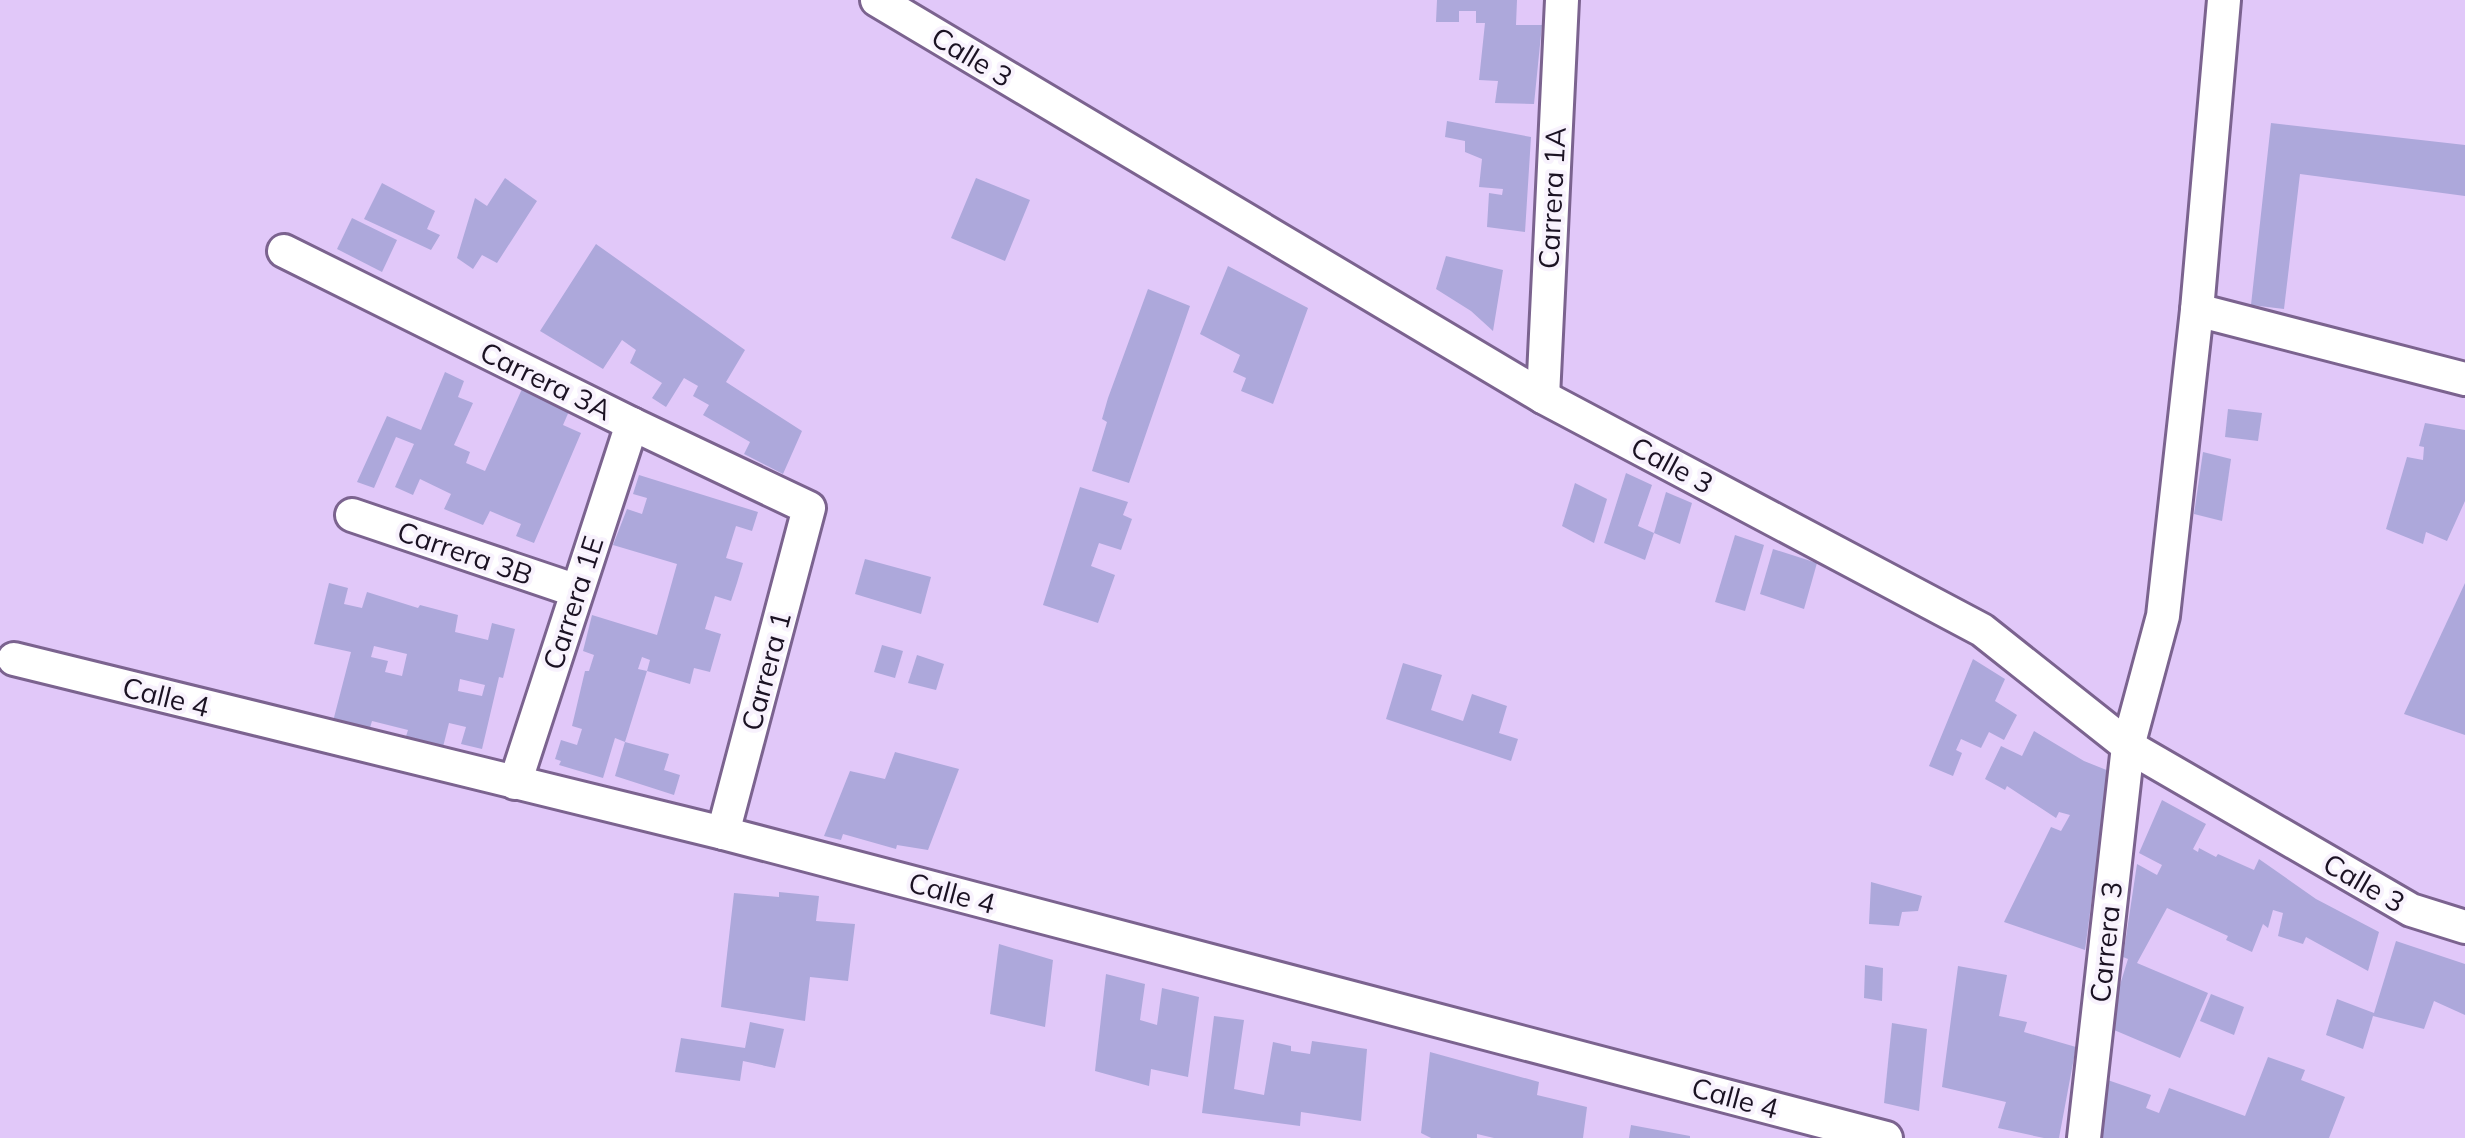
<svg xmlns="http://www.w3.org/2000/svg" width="2465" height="1138" viewBox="0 0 2465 1138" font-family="Mulish,sans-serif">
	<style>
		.building { fill: #ada8db; fill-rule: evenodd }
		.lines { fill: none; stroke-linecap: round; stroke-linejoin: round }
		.minor-casing { stroke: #7b638f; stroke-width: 38 }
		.minor { stroke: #fff; stroke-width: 32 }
		.labels { text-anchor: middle; stroke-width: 8; stroke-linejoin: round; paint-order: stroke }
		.street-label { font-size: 28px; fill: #1b1223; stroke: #f8f2fd }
	</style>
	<rect width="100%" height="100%" fill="#e1c8f9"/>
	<!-- building -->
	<g class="building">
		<polygon points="1437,0 1517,0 1516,25 1542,25 1534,104 1495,103 1498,81 1479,80 1485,23 1476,23 1476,11 1459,11 1459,22 1436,22"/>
		<polygon points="1447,121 1531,137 1525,232 1487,227 1489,193 1502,195 1503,189 1479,187 1482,159 1465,152 1465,141 1445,137"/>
		<polygon points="2271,123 2465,145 2465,196 2300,174 2284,309 2251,305"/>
		<polygon points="505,178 537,201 497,263 482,255 473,269 457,258 475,198 487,206"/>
		<polygon points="976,178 1030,200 1005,261 951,238"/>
		<polygon points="382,183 435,211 427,229 440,235 431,250 364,219"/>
		<polygon points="352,218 397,240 382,272 337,249"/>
		<polygon points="596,244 745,350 726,382 802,431 783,474 744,454 750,442 703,415 709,405 693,396 698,386 684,378 666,407 652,398 662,383 630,363 636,350 622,340 603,369 540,331"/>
		<polygon points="1446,256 1503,270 1493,331 1471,311 1436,289"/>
		<polygon points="1228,266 1308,308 1273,404 1241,391 1246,378 1233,372 1240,355 1200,334"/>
		<polygon points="1148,289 1190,306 1129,483 1092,471 1107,422 1102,419 1108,398"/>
		<polygon points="445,372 464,381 458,397 473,403 454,445 470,452 466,463 485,471 522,389 570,409 563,425 581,433 534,543 516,536 521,524 490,511 483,525 444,509 451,494 420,479 413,495 395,487 414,444 396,437 374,488 357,482 387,416 421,430"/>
		<polygon points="2228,409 2262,413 2258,441 2225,437"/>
		<polygon points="2425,423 2465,430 2465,501 2447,541 2426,532 2423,544 2386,529 2407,457 2423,460 2424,447 2419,446"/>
		<polygon points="2203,452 2231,459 2222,521 2194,514"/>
		<polygon points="1626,473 1652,485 1638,526 1654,533 1645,560 1604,543"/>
		<path d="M639 475 758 512 752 531 736 526 726 558 743 563 737 583 731 601 715 596 705 629 721 634 710 672 694 668 690 684 647 671 625 742 615 738 603 778 559 765 561 761 555 759 561 740 577 745 582 729 572 726 585 671H589L594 655 583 651 592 615 657 635 667 600 677 564 613 545 627 509 642 514 647 498 633 494ZM642 657 650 660 647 671 638 669Z"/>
		<polygon points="1575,483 1607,499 1594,543 1562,526"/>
		<polygon points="1080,487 1128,502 1123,515 1132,519 1121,550 1099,543 1091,566 1115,575 1098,623 1043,605"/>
		<polygon points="1666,492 1692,503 1680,544 1654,533"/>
		<polygon points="1735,535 1764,545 1745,611 1715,602"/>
		<polygon points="1773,549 1817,563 1804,609 1760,594"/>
		<polygon points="865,559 931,577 921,614 855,594"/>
		<path d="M329 583 348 588 344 604 362 608 367 592 418 608 420 605 458 615 455 632 488 640 492 623 515 629 503 678 499 677 482 749 461 744 466 727 449 723 441 755 403 746 408 730 372 721 367 738 331 729 351 652 314 644ZM374 646 407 654 402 676 385 672 388 661 371 657ZM460 679 485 685 482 696 458 691Z"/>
		<polygon points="2465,583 2465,735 2404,714"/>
		<polygon points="882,645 903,651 895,678 874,672"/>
		<polygon points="917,655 944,664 936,690 908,683"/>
		<polygon points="1973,659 2005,679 1995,701 2017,715 2004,740 1989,732 1981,748 1961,739 1956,750 1962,753 1953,776 1929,766"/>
		<polygon points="1403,663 1442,675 1431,710 1463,721 1472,694 1507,706 1499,733 1518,739 1511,761 1386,719"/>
		<polygon points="2034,731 2084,761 2109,771 2085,950 2004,922 2051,827 2061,831 2070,815 2059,812 2056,818 2007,786 2005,790 1985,779 2001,746 2022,756"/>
		<polygon points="625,742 669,754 664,770 680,775 674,795 615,776"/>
		<polygon points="895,752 959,769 928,850 897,845 896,849 843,834 841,840 824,836 850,771 885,779"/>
		<polygon points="2162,800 2206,824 2193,849 2198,852 2199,848 2216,857 2218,854 2254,870 2259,859 2316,899 2379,932 2368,971 2306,937 2303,944 2278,936 2283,913 2273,910 2268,928 2263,924 2252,952 2226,940 2228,936 2167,908 2137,963 2208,993 2180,1058 2107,1027 2128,959 2123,957 2137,864 2157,875 2162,865 2139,853"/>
		<polygon points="1871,882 1922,896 1918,911 1902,912 1899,926 1869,924"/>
		<polygon points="779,892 819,896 816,921 855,924 848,981 810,977 805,1021 721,1007 734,893 779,897"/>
		<polygon points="2396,941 2465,964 2465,1015 2434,1001 2424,1029 2373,1016 2363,1049 2326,1035 2337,999 2374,1013"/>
		<polygon points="999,944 1053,960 1045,1027 990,1014"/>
		<polygon points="1865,965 1883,968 1882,1001 1864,998"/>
		<polygon points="1958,966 2007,975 1999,1016 2027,1022 2024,1032 2076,1047 2059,1138 2044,1138 1998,1128 2006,1102 1942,1087"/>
		<polygon points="1106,974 1145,984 1140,1020 1157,1025 1162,988 1199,997 1188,1077 1151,1069 1149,1086 1095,1071"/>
		<polygon points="2211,994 2244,1007 2234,1035 2200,1021"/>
		<polygon points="1214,1016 1244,1020 1234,1089 1264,1095 1273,1042 1291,1046 1291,1051 1310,1054 1312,1041 1367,1049 1361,1121 1301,1112 1300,1126 1202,1113"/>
		<polygon points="750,1022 784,1029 775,1068 743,1061 740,1081 675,1072 681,1038 745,1048"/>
		<polygon points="1892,1023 1927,1029 1919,1111 1884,1103"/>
		<polygon points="1430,1052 1539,1082 1537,1095 1587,1107 1583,1138 1494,1138 1477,1134 1477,1138 1431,1138 1421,1133"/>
		<polygon points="2268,1057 2305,1070 2301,1080 2345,1097 2329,1138 2092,1138 2099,1077 2151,1095 2146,1108 2159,1113 2169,1088 2245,1116"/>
		<polygon points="1631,1125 1690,1136 1690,1138 1629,1138"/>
	</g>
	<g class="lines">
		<!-- minor casing -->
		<g class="minor-casing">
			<g id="minor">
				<polyline points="877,0 1543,397 1982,630 2128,746 2411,910 2465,927"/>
				<polyline points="284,251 632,424 809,508 723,833"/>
				<polyline points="2197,310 2465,379"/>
				<polyline points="1543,397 1562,0"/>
				<polyline points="352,515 577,591"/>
				<polyline points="14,659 723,833 1886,1138"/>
				<polyline points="515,783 632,424"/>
				<polyline points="2084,1138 2128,746 2163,616 2197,310 2224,0"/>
			</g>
		</g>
		<!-- minor -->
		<use href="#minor" class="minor"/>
	</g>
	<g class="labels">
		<!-- street labels -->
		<g class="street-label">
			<text transform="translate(972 57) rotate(31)" y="10">Calle 3</text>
			<text transform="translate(1552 198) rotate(-87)" y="10">Carrera 1A</text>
			<text transform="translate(546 381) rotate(26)" y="10">Carrera 3A</text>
			<text transform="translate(1672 465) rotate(28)" y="10">Calle 3</text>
			<text transform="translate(465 553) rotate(19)" y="10">Carrera 3B</text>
			<text transform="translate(573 603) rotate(-72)" y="10">Carrera 1E</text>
			<text transform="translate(766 671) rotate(-75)" y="10">Carrera 1</text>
			<text transform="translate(166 697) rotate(14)" y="10">Calle 4</text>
			<text transform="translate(2364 883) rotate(30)" y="10">Calle 3</text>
			<text transform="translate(952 893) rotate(15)" y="10">Calle 4</text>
			<text transform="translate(2106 942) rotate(-84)" y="10">Carrera 3</text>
			<text transform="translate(1735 1098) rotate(15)" y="10">Calle 4</text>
		</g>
	</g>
</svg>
